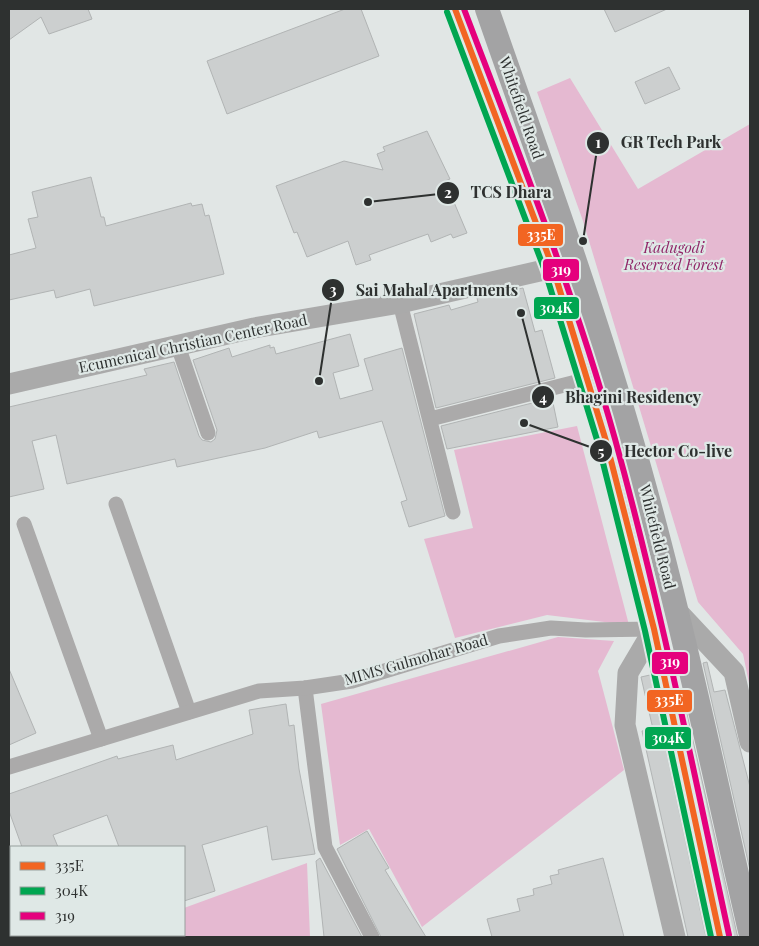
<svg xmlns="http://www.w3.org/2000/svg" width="759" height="946" viewBox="0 0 759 946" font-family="'Playfair Display',serif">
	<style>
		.green { fill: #e5b9d1 }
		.building { fill: #cccfcf; stroke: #b1b4b4 }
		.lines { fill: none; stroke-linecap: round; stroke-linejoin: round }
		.street { stroke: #abaaaa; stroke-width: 15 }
		.secondary { stroke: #aaa; stroke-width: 21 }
		.primary { stroke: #a3a3a4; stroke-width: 24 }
		.bus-1-casing { stroke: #dfe8e6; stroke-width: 10 }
		.bus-2-casing { stroke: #dfe8e6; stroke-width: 10 }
		.bus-3-casing { stroke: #dfe8e6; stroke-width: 10 }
		.bus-1 { stroke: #f26522; stroke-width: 6 }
		.bus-2 { stroke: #00a651; stroke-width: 6 }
		.bus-3 { stroke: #e5007d; stroke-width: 6 }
		.labels { text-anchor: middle; stroke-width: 4.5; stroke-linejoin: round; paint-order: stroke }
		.street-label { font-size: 15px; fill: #2e3130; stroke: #dfe8e6 }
		.park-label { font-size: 15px; font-style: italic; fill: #902568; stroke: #dfe8e6 }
		.leader { fill: none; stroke: #2e3130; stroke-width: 2 }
		.callout-dot { fill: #2e3130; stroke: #dfe8e6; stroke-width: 2 }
		.mark-label { font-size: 15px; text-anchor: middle; font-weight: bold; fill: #fff }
		.callout-label { font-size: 16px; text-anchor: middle; font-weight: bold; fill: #2e3130; stroke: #dfe8e6; stroke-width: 4.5; stroke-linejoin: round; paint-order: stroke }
		.line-badge { stroke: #dfe8e6; stroke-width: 2 }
		.badge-label { font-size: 14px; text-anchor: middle; font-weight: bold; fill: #fff }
	</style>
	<rect width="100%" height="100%" fill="#e1e6e5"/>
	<!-- green -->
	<g class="green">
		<polygon points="570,78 638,189 750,124 750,688 743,654 698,602 583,221 537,92"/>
		<polygon points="577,426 629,625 547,615 455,638 424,539 473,528 454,450"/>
		<polygon points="558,637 614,641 598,671 624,770 422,927 369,829 340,845 321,704"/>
		<polygon points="307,863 310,937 108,937 114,935 184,935 184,908"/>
	</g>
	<!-- building -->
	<g class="building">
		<polygon points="9,9 88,9 92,19 49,34 41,17 9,40"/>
		<polygon points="345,9 361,9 379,56 227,114 207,61"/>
		<polygon points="604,9 667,9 615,32"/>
		<polygon points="669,67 680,89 645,104 635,82"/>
		<polygon points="427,131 450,179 445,181 467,233 453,238 451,234 431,242 428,234 369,255 371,260 356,265 348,241 307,257 297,232 294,233 276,186 344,161 383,170 377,154 385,151 383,147"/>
		<polygon points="91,177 101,217 104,217 106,226 191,203 192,206 202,204 205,216 209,215 224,274 94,306 90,289 56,298 54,290 9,300 9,255 36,248 28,219 38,217 32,192"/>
		<polygon points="523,288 535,332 542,330 555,378 436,408 414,314 449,305 451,310 478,302 477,298"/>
		<polygon points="350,334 359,366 333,373 340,399 373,390 364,359 402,348 445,516 409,527 401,502 407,500 382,421 319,438 317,431 265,448 223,457 177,467 175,459 67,484 56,435 32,441 44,489 9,497 9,407 147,375 144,369 174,362 199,436 202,440 211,442 215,439 217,430 193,360 229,348 232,357 270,345 270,348 274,347 276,354"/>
		<polygon points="552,398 558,427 447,449 441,426"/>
		<polygon points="707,662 714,692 725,690 750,787 750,870 703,663"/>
		<polygon points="9,669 36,733 9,745"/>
		<polygon points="650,675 706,937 688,937 642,731 653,729 641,677"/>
		<polygon points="681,688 737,934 738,937 733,937"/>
		<polygon points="286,704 289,726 294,725 299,769 315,854 272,860 267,826 202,845 215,891 184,901 184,847 119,847 107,815 53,835 58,847 22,847 9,811 9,794 117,756 118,759 173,745 176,760 253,734 249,710"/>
		<polygon points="367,831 389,868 385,870 426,937 381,937 337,849"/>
		<polygon points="320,858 362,937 324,937 316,861"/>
		<polygon points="603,858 624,937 492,937 487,919 520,911 517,899 534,895 533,889 552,884 550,876 559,874 558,870"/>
	</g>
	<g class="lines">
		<!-- street -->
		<g class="street">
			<polyline points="400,303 453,512"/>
			<polyline points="178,346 208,433"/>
			<polyline points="430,419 588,379"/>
			<polyline points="116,504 189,712"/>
			<polyline points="24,524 101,739"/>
			<polyline points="305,688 325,847 372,937"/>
			<polyline points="9,767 259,691 305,688 352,681 499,636 551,628 586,630 654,629"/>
		</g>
		<!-- secondary -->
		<g class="secondary">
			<polyline points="9,384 254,328 400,303 553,268"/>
			<polyline points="675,609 734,672 750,742"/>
			<polyline points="654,629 628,673 625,725 675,937"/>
			<polyline points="9,929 11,937"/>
		</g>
		<!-- primary -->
		<g class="primary">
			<polyline points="455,9 553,268 606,441 654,629 720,937"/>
			<path d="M487 9C535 147 586 285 627 425 676 591 711 762 750 931"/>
		</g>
		<!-- bus-1 casing -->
		<g class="bus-1-casing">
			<polyline id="bus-1" points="455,9 553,268 606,441 654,629 720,937"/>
		</g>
		<!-- bus-2 casing -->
		<g class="bus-2-casing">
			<polyline id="bus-2" points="447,12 545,271 598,443 645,631 711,937"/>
		</g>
		<!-- bus-3 casing -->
		<g class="bus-3-casing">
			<path id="bus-3" d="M464 9C518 151 574 292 615 439 660 602 693 769 729 935"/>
		</g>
		<!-- bus-1 -->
		<use href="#bus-1" class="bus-1"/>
		<!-- bus-2 -->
		<use href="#bus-2" class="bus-2"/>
		<!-- bus-3 -->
		<use href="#bus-3" class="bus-3"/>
	</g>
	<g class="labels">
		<!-- street labels -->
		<g class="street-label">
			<text transform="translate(521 108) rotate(71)" y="5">Whitefield Road</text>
			<text transform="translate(193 344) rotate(-12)" y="5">Ecumenical Christian Center Road</text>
			<text transform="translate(657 537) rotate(76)" y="5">Whitefield Road</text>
			<text transform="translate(416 660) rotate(-16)" y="5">MIMS Gulmohar Road</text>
		</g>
		<!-- park labels -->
		<g class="park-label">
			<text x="674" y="253">Kadugodi<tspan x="674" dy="17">Reserved Forest</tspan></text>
		</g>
	</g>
	<!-- callouts -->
	<path class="leader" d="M583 241L598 143M368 202L448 193M319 381L333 290M521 313L543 397M524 423L601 451"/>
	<g class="callout-dot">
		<circle cx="583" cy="241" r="5"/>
		<circle cx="368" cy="202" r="5"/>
		<circle cx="319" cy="381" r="5"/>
		<circle cx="521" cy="313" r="5"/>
		<circle cx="524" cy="423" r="5"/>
		<circle cx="598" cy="143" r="12"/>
		<circle cx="448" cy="193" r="12"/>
		<circle cx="333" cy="290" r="12"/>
		<circle cx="543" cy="397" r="12"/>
		<circle cx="601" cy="451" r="12"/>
	</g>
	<g class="mark-label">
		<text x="598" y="148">1</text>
		<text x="448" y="198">2</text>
		<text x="333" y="295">3</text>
		<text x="543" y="403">4</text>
		<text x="601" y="457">5</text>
	</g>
	<g class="callout-label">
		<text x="671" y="148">GR Tech Park</text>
		<text x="511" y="198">TCS Dhara</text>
		<text x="437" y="296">Sai Mahal Apartments</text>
		<text x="633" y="403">Bhagini Residency</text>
		<text x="678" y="457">Hector Co-live</text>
	</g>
	<g class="line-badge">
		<rect x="517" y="223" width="47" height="24" rx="5" fill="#f26522"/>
		<rect x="542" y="258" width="38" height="24" rx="5" fill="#e5007d"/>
		<rect x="533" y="296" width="47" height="24" rx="5" fill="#00a651"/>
		<rect x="651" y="651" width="38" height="24" rx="5" fill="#e5007d"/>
		<rect x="646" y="689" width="47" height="24" rx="5" fill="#f26522"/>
		<rect x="644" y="726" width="48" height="24" rx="5" fill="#00a651"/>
	</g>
	<g class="badge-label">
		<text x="541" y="240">335E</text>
		<text x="561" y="275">319</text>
		<text x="556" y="313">304K</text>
		<text x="670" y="667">319</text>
		<text x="669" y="705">335E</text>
		<text x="668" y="743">304K</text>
	</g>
	<!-- border -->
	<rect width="759" height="946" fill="none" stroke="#2e3130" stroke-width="20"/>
	<!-- legend -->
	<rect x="10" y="846" width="175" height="90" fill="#dfe8e6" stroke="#989f9d"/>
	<rect x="20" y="862" width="25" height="8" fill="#f26522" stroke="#989f9d"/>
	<text x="55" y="871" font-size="15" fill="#2e3130">335E</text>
	<rect x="20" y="887" width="25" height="8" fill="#00a651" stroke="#989f9d"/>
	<text x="55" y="896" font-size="15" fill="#2e3130">304K</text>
	<rect x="20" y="912" width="25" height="8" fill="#e5007d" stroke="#989f9d"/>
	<text x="55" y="921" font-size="15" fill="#2e3130">319</text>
</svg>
